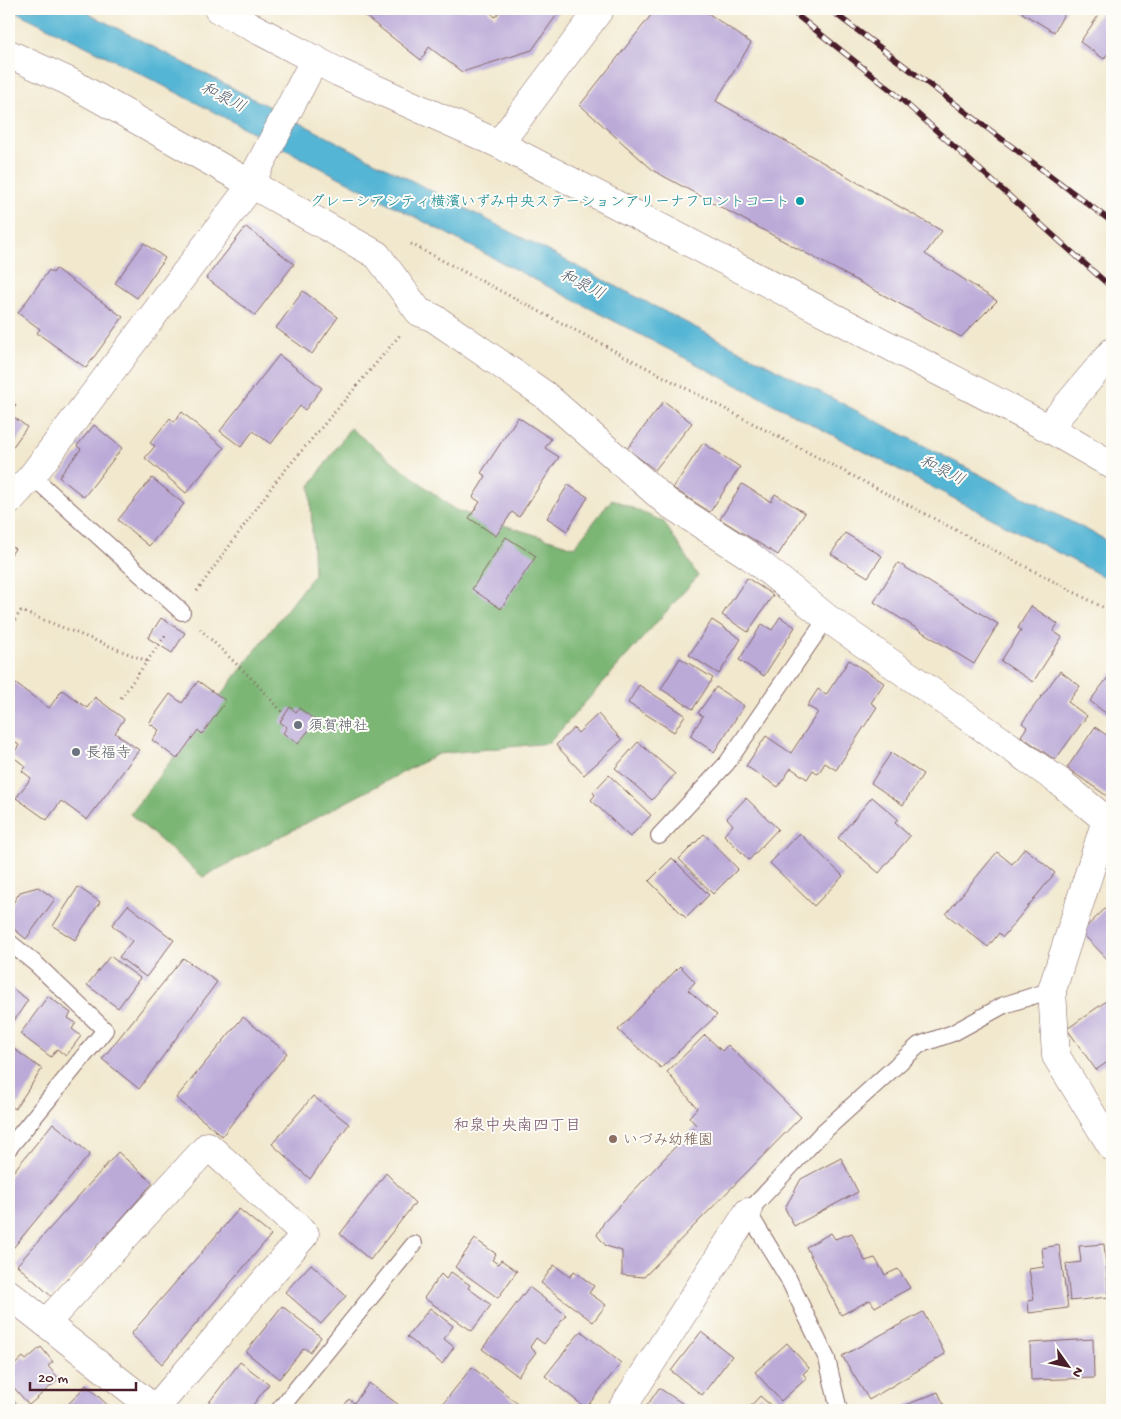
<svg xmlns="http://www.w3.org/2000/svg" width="1121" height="1419" viewBox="0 0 1121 1419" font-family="'Gochi Hand','Klee One',sans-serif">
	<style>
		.forest { fill: #7bb675; stroke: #626a50 }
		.water { fill: #55b5d4; stroke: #506a80 }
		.building { fill: #bbaad8 }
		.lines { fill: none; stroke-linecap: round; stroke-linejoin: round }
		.service-casing { stroke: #846564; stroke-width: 18 }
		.minor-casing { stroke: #846564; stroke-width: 29 }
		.tertiary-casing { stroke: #846564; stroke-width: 29 }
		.path { stroke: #846564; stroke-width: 3; stroke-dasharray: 1 4; stroke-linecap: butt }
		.service { stroke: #fff; stroke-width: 16 }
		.minor { stroke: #fff; stroke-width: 28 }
		.tertiary { stroke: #fff; stroke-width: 28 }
		.rail-casing { stroke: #4a1f2b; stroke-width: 5.5 }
		.rail { stroke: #fdfcf7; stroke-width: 4; stroke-dasharray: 11; stroke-linecap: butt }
		.culture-dot { fill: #0f9aa8; stroke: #fdfcf7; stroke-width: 2 }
		.worship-dot { fill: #6b7280; stroke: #fdfcf7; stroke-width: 2 }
		.education-dot { fill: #8d6e63; stroke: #fdfcf7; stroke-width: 2 }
		.labels { text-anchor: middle; stroke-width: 4; stroke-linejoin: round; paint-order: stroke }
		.culture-label { font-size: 15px; fill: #0d838f; stroke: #fdfcf7; text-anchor: end }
		.worship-label { font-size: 15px; fill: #5b616d; stroke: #fdfcf7; text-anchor: start }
		.education-label { font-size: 15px; fill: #785e54; stroke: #fdfcf7; text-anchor: start }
		.water-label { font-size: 16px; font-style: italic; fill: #4e5b6f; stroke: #fdfcf7 }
		.neighbourhood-label { font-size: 16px; fill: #725068; stroke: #fdfcf7 }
	</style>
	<rect width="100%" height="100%" fill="#fdfcf7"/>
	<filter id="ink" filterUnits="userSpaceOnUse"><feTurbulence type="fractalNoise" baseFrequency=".02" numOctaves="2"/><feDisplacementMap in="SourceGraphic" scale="10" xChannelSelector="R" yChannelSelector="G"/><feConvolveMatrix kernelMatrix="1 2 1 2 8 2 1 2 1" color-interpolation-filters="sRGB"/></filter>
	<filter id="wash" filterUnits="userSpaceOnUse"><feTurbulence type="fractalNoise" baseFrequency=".0096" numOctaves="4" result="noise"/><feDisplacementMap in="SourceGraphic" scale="20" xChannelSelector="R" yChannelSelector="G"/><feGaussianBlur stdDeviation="1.12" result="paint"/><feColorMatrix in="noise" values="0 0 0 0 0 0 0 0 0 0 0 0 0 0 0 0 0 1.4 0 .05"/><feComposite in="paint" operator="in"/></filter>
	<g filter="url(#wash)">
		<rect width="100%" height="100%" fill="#f1e8ce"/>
		<!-- forest -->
		<polygon class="forest" points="350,428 455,510 574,547 612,499 664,522 698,576 549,743 438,754 203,877 130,814 314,574 310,486"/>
		<!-- water -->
		<polygon class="water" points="10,9 80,9 1112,543 1112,581 118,62"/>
		<g id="blocks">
			<!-- building -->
			<g class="building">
				<polygon points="356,9 487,9 495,17 502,9 561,9 532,50 462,72 429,47 421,60"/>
				<polygon points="656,9 702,9 751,43 716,101 942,231 925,254 997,301 961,337 654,171 580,105"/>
				<polygon points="1024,9 1067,9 1054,32 1022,13"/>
				<polygon points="1103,9 1112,9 1112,47 1104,59 1080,42"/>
				<polygon points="246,227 294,264 255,315 206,278"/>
				<polygon points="144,243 165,258 137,298 115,283"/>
				<polygon points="56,269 123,317 86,368 37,333 40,329 18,313 49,270 53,273"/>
				<polygon points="303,291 338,317 312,354 276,328"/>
				<polygon points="279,355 322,388 305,410 300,406 271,444 253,431 241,447 220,431"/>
				<polygon points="9,399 16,405 10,414 27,427 9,452"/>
				<polygon points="664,401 692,423 655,470 627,449"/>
				<polygon points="182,412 224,448 186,493 145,458 155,446 150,443 170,418 174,422"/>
				<polygon points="518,417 551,439 545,448 559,457 519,517 512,512 496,536 469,518 480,502 473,497 486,476 481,473"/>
				<polygon points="94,425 122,448 84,497 59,477 81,449 77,446"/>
				<polygon points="703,443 740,467 710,512 673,488"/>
				<polygon points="152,478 184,504 149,546 118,520"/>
				<polygon points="742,484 771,502 775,494 805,513 778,555 720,519"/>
				<polygon points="568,485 588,497 567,531 547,518"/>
				<polygon points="845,533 882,556 868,577 831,554"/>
				<polygon points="506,537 536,556 501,609 472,589"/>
				<polygon points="9,544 15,549 9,557"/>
				<polygon points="898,563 998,624 974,664 874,602"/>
				<polygon points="747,578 773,595 748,632 722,615"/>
				<polygon points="1031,606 1058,624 1053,631 1062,637 1033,682 1001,661 1021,630 1018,628"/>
				<polygon points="780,617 795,627 764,676 739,660 762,624 772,630"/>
				<polygon points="161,618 185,633 172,653 148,638"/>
				<polygon points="712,620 741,639 719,674 689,655"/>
				<polygon points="680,658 713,678 693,709 661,689"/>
				<polygon points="849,660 884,683 871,703 877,707 836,770 825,763 818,774 813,770 807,779 791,768 778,787 746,766 766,736 791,753 818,712 807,706 818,689 826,695"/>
				<polygon points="1060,671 1080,686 1068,702 1087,716 1055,760 1021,736 1027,727 1022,723"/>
				<polygon points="1112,672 1112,718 1090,701"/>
				<polygon points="9,679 49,708 62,690 87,708 95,697 124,719 115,733 139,750 87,820 61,801 47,820 16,798 31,778 22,771 25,766 12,756 19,745 9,738"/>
				<polygon points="198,681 226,701 202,734 198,730 177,759 152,740 159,730 149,723 170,694 182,703"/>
				<polygon points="639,685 685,715 674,732 628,703"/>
				<polygon points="716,687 744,706 714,752 690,736 703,716 698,713"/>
				<polygon points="290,707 296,712 299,708 316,721 298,744 283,733 287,727 280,722"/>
				<polygon points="598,714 622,740 584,775 556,745 574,728 578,733"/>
				<polygon points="1095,727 1112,739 1112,788 1107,796 1067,768"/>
				<polygon points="638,742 675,774 652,800 615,768"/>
				<polygon points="891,753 923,774 903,805 871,783"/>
				<polygon points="609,775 651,815 630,837 591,800 595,795 593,792"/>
				<polygon points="872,797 898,819 895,823 910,836 879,873 838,838"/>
				<polygon points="746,798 778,829 749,860 724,835 733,825 727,818"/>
				<polygon points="799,833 843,876 814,906 770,863"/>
				<polygon points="704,834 738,869 713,894 679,859"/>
				<polygon points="1025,848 1055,873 1003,937 999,933 988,947 946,914 997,852 1012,864"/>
				<polygon points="672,858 709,895 686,918 649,881"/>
				<polygon points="38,887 55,899 26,939 9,925 9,909 20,892"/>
				<polygon points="78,887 100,902 75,940 53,926"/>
				<polygon points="1112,902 1112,964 1081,932"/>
				<polygon points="128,905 174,940 146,977 119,957 132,941 112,925"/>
				<polygon points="110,956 140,978 118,1008 87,985"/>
				<polygon points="183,958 217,982 139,1089 102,1059"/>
				<polygon points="680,966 695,982 688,990 717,1015 661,1068 618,1030"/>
				<polygon points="9,986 28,1000 9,1028"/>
				<polygon points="48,996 71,1013 68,1018 76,1023 72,1029 81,1036 66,1056 57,1049 51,1057 20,1034"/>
				<polygon points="1112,997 1112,1059 1096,1070 1067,1029"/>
				<polygon points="243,1017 287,1053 222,1136 176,1098"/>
				<polygon points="705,1035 722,1051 728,1045 801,1117 644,1277 622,1275 622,1251 606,1246 597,1235 604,1222 696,1125 689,1117 697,1108 667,1072"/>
				<polygon points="14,1049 42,1069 15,1109 9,1104 9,1057"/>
				<polygon points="313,1096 349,1124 310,1179 272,1144"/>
				<polygon points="53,1123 90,1154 9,1253 9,1177"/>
				<polygon points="118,1152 153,1183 52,1297 17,1265"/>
				<polygon points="841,1158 858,1192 794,1226 785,1208 801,1179"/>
				<polygon points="386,1173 415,1203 370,1260 340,1234"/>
				<polygon points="239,1209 271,1235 162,1364 131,1334"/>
				<polygon points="831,1233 835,1239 852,1233 865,1261 875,1258 885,1275 898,1269 910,1288 875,1307 870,1300 841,1315 806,1247"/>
				<polygon points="475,1239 496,1254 492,1260 498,1264 501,1260 517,1271 498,1298 455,1267"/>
				<polygon points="1104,1244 1109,1297 1070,1301 1066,1264 1081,1262 1079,1246"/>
				<polygon points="1059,1245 1068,1308 1029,1313 1028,1301 1034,1300 1029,1269 1044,1267 1042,1248"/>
				<polygon points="311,1264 346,1296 321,1324 285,1292"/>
				<polygon points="554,1265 570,1277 574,1271 594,1286 589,1293 606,1305 593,1322 541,1283"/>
				<polygon points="451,1272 470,1285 468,1288 491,1305 472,1331 424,1298 441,1274 446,1279"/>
				<polygon points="529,1287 566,1315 544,1344 536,1338 530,1347 536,1352 518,1376 482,1349"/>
				<polygon points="282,1306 321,1337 310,1352 304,1348 279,1379 246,1352"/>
				<polygon points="430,1308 453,1326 444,1339 454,1347 442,1364 407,1337"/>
				<polygon points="923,1312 945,1354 869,1400 842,1356"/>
				<polygon points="581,1331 621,1363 586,1408 545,1376"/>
				<polygon points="701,1332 732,1356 702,1395 671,1371"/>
				<polygon points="1093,1339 1094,1378 1031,1380 1030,1343"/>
				<polygon points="787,1343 809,1368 803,1374 807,1378 781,1401 755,1372"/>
				<polygon points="41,1347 53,1362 48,1366 59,1379 29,1405 9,1382 9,1370 23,1357 26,1360"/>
				<polygon points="240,1362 269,1384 249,1410 214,1410 207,1405"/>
				<polygon points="472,1367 518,1404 513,1410 438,1410"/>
				<polygon points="369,1383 403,1408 401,1410 333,1410 336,1406 341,1410 349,1399 354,1403"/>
				<polygon points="86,1385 113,1410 63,1410"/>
				<polygon points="659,1388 688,1407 686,1410 644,1410"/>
				<polygon points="938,1392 946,1410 894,1410"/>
				<polygon points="9,1396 22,1410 9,1410"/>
				<polygon points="760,1396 776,1410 747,1410"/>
			</g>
		</g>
	</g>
	<g filter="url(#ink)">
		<use href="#blocks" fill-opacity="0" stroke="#846564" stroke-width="1"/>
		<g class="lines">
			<!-- service casing -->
			<g class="service-casing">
				<g id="service">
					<polyline points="32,476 182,612"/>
					<polyline points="659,836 727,763 827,618"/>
					<polyline points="9,942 36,964 105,1030 9,1148"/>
					<polyline points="279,1410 414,1244"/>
					<polyline points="839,1410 827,1359 788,1278 748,1212 822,1133 919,1045 953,1033 1004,1005 1052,990"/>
				</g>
			</g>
			<!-- minor casing -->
			<g class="minor-casing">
				<g id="minor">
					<polyline points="9,54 68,81 377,255 419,312 434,318 545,395 668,503 750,556 827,618 1060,782 1106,820 1052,990 1056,1056 1112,1147"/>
					<polyline points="499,144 600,9"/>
					<polyline points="1048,428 1112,352"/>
					<polyline points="9,501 32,476 244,195 315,59"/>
					<polyline points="9,1294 156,1410"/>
					<polyline points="46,1323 208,1146 305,1234 155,1409"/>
					<polyline points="621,1410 748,1212"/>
				</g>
			</g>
			<!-- tertiary casing -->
			<g class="tertiary-casing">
				<polyline id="tertiary" points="218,9 338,72 499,144 1048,428 1112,465"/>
			</g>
			<!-- path -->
			<g class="path">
				<polyline points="411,244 1112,612"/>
				<polyline points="197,591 276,481 400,335"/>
				<polyline points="9,628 21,611 147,661"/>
				<polyline points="200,629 252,679 282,712"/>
				<polyline points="121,698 167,633"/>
			</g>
			<!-- service -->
			<use href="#service" class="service"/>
			<!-- minor -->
			<use href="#minor" class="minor"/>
			<!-- tertiary -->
			<use href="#tertiary" class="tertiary"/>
			<!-- rail casing -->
			<g class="rail-casing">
				<g id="rail">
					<polyline points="789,9 891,90 1112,288"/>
					<polyline points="829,9 1112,222"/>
				</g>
			</g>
			<!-- rail -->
			<use href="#rail" class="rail"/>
		</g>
	</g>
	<!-- markers -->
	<circle class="culture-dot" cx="800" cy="201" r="5"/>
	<g class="worship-dot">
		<circle cx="298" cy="725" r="5"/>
		<circle cx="76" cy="752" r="5"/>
	</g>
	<circle class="education-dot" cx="613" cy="1139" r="5"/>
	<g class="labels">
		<!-- culture labels -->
		<g class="culture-label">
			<text x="790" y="206">グレーシアシティ横濱いずみ中央ステーションアリーナフロントコート</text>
		</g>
		<!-- worship labels -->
		<g class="worship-label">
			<text x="308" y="730">須賀神社</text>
			<text x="86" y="757">長福寺</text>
		</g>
		<!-- education labels -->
		<g class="education-label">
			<text x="623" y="1144">いづみ幼稚園</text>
		</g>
		<!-- water labels -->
		<g class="water-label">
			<text transform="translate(224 96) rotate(27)" y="6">和泉川</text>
			<text transform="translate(583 283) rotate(27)" y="6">和泉川</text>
			<text transform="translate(943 469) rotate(27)" y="6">和泉川</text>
		</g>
		<!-- neighbourhood labels -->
		<g class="neighbourhood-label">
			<text x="517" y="1130">和泉中央南四丁目</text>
		</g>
	</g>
	<!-- margin -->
	<rect width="1121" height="1419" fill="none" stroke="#fdfcf7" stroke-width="30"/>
	<!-- north arrow -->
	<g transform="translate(1068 1366) rotate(123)" stroke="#fdfcf7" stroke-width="4" paint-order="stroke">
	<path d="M0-4L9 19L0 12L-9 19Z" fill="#4a1f2b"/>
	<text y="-8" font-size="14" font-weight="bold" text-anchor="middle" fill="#4a1f2b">N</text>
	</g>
	<!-- scale -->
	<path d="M30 1382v8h106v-8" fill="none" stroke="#4a1f2b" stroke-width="2.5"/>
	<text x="38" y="1382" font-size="15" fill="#4a1f2b" stroke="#fdfcf7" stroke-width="4" paint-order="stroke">20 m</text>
</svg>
